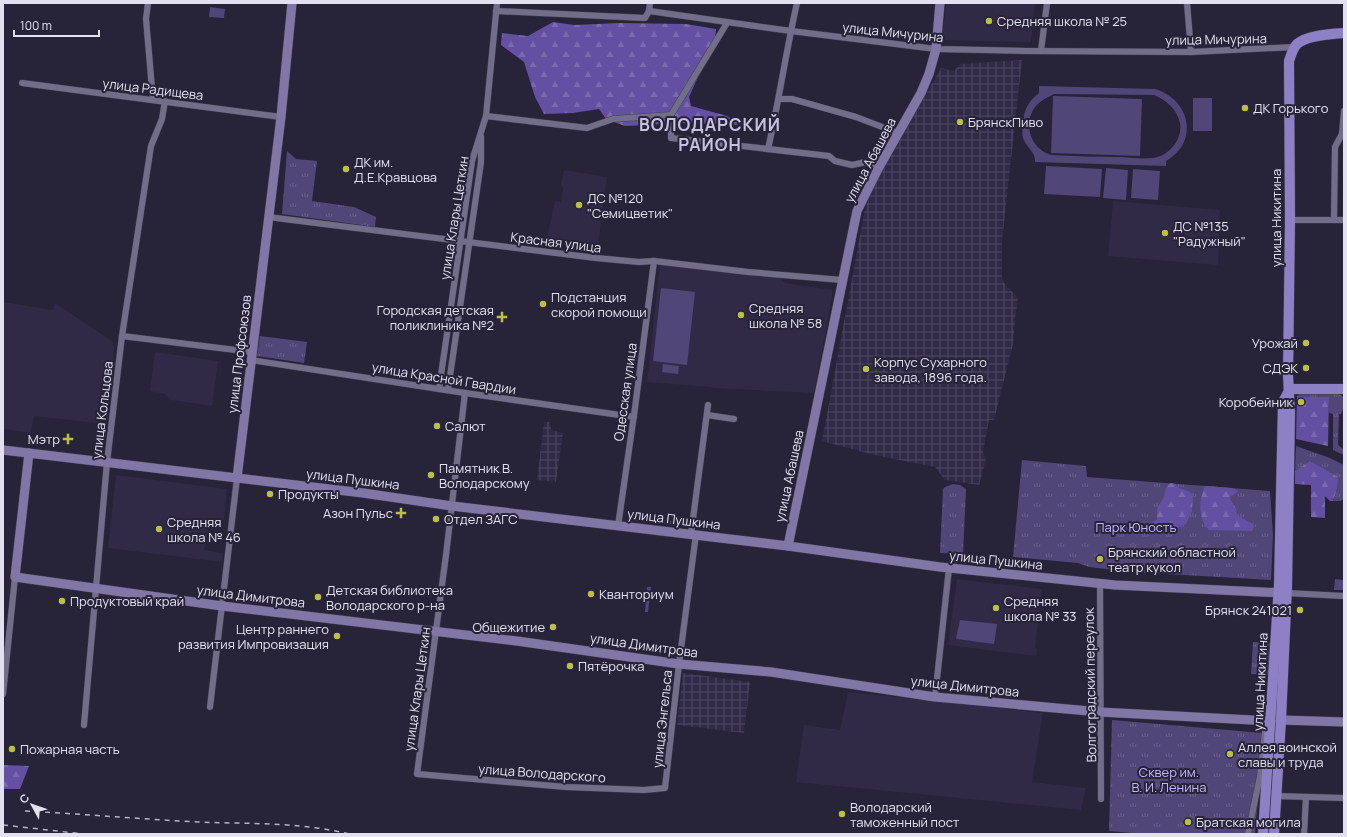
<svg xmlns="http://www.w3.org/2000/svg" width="1347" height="837" viewBox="0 0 1347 837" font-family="Manrope,sans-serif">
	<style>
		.built { fill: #302a47 }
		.industrial { fill: url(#industrial-grid) }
		.grass { fill: url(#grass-tufts) }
		.forest { fill: url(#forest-firs) }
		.pitch { fill: #504677; fill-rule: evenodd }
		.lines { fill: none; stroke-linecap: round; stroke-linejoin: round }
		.street-casing { stroke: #433f52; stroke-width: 7 }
		.secondary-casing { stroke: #433f52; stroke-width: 10 }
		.primary-casing { stroke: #433f52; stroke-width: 11 }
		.street { stroke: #726e89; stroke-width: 6 }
		.secondary { stroke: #8077a7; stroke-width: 9 }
		.primary { stroke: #8e80c5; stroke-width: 10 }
		.rail { stroke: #b6b3c4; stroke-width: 1.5; stroke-dasharray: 5 5; stroke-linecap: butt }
		.poi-dot { fill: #bac046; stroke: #272339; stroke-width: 1.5 }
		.labels { text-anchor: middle; stroke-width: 4; stroke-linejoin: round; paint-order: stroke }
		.poi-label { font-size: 13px; fill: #e3e1f0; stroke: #272339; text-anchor: start }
		.street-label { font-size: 13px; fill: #e3e1f0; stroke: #272339 }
		.park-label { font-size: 13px; fill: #c3b7fb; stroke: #272339 }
		.district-label { font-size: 17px; font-weight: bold; letter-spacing: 1px; fill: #c5c1de; stroke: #272339 }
	</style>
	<defs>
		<pattern id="industrial-grid" width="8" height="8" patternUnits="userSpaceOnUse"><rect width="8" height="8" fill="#302a47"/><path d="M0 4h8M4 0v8" fill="none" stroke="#4e4962"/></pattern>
		<pattern id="grass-tufts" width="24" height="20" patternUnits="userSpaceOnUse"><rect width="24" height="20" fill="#504677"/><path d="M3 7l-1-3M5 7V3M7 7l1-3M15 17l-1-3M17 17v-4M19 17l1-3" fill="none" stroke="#69608b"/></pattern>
		<pattern id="forest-firs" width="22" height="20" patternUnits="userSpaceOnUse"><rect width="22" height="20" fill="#6450a2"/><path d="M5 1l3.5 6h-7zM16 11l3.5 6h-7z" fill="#7a69af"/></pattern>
	</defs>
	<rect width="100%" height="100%" fill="#272339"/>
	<!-- built -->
	<g class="built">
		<polygon points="946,3 1035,3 1031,42 942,40"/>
		<polygon points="564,170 607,177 598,245 547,238 555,201 561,202 563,187 561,185"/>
		<polygon points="1113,201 1220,210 1218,265 1108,256"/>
		<polygon points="660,264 780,277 785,283 833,290 814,393 713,388 711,387 647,382"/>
		<polygon points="3,302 53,310 55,303 112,341 114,347 105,424 34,416 31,433 3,429"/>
		<polygon points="155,352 218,361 212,406 171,400 165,394 150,391"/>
		<polygon points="116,475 227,489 224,519 210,518 204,550 223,553 222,562 108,548"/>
		<polygon points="957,579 1042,589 1035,648 1037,649 1036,656 948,645"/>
		<polygon points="848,692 1043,713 1032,782 1086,788 1081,810 796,782 804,725 840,730"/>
	</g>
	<!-- industrial -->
	<g class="industrial">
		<polygon points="1022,60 1002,241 1002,277 1004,283 1018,298 1015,320 1013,344 994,420 989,420 983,452 986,460 979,485 945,480 935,467 874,455 822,441 865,208 882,171 941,68 954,71 960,64"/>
		<polygon points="544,422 551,422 551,430 563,433 556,482 537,480"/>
		<polygon points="683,673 750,682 744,733 677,725"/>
	</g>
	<!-- grass -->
	<g class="grass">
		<polygon points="287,151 296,159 317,161 312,201 354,207 376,217 375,227 282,214"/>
		<polygon points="260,336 307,342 304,363 257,356"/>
		<polygon points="1300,394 1339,394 1344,397 1344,409 1343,409 1341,414 1339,414 1338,445 1344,450 1344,455 1333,450 1333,414 1329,413 1329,397 1297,396"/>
		<polygon points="1296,446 1330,458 1344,465 1344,498 1341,501 1333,501 1337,489 1311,461 1295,471"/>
		<polygon points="1022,460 1086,466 1087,477 1270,491 1273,535 1271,580 1132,572 1089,567 1078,563 1013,557"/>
		<polygon points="953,484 960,485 966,489 963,554 940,553 943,489 945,487"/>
		<polygon points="634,516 679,522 679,525 633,520"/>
		<polygon points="1335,579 1344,580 1344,590 1334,590"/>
		<polygon points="647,587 651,587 648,612 645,612"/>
		<polygon points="1253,642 1270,643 1268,675 1251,674"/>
		<polygon points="1112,720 1263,733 1255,834 1143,834 1109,831"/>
	</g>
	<!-- forest -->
	<g class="forest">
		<polygon points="553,22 574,25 619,23 686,24 716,29 715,39 689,97 691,106 727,116 742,125 688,123 625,126 606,119 599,109 573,113 544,114 535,97 524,62 501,45 502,33 528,36"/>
		<polygon points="1297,396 1329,397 1328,446 1296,439"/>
		<polygon points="1310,461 1338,477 1337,489 1333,501 1330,501 1325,496 1325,518 1311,517 1311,485 1295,484 1295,471"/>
		<path d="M1172 483 1175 484C1180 491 1187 488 1193 495L1192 511 1186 524 1177 528H1151L1148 524 1157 520V509L1164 497 1166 488 1169 484Z"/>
		<path d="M1207 486 1232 488 1237 490 1238 492 1230 497V499L1236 508 1237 515 1253 524 1254 527 1252 531 1209 530C1198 519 1199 502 1204 488Z"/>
		<polygon points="3,765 29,766 20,789 3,789"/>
	</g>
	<!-- pitch -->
	<g class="pitch">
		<polygon points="210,7 225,9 224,18 209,17"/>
		<path d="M1039 86 1155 89C1190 99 1200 142 1166 161V166L1035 162C1036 152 1026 147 1023 138 1022 135 1022 131 1023 128 1023 113 1026 103 1039 93ZM1054 94 1154 95C1166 100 1177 109 1180 123 1183 139 1169 156 1153 158 1143 159 1132 158 1122 157 1099 157 1075 156 1051 155 1048 154 1043 152 1040 149 1028 139 1025 119 1036 106 1040 101 1048 97 1054 94Z"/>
		<polygon points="1053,96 1142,99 1140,156 1051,153"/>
		<rect x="1193" y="98" width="19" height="33"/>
		<polygon points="1046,166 1102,169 1100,197 1044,194"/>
		<polygon points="1106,168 1128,170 1126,200 1103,198"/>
		<polygon points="1133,169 1160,171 1158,200 1131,198"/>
		<polygon points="661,288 695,292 687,365 653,361"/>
		<polygon points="663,364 679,366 678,374 662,372"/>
		<polygon points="960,620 997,624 994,644 957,639 956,638"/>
	</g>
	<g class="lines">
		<!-- street casing -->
		<g class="street-casing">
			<g id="street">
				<polyline points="148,3 146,19 153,100"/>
				<polyline points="1187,3 1191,52"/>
				<polyline points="496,11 645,18 649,11 650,3"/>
				<polyline points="649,11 791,31 936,49 1026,51 1191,52 1294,47"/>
				<polyline points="727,23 671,115 671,138 829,156 835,161 852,165 866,162 878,169"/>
				<polyline points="1041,51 1047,3"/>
				<polyline points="22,83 281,117"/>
				<polyline points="779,99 792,99 856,117 890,130 898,134"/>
				<polyline points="486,116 587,128 613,119 671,115"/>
				<path d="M768 149C779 101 786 51 797 3"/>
				<polyline points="268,217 596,258 639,262 654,261 748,272 842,280"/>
				<polyline points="1290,220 1344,220"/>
				<polyline points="1334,220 1335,147 1342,134 1344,111"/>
				<polyline points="122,336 252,352"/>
				<polyline points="251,360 465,393 634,417"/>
				<polyline points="439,389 472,161 486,116 497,3"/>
				<polyline points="448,390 481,162 481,137"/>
				<polyline points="465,393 446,555 417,774 566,787 644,790 665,788 679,664 696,534"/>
				<polyline points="707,415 734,419"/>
				<polyline points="618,526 635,408 654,261"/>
				<polyline points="691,534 708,405"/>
				<polyline points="1100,584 1101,799"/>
				<polyline points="1286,593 1344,596"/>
				<polyline points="3,694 15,577"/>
				<polyline points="935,697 949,568"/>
				<polyline points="210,707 237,478"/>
				<polyline points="84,725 107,462 122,336 151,146 162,119 165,101"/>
				<polyline points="1276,796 1344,798"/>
				<polyline points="1248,834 1260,776 1265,732"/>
				<polyline points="1304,834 1306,797"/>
			</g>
		</g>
		<!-- secondary casing -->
		<g class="secondary-casing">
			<g id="secondary">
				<polyline points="3,450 363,493 452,506 788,546 940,567 1115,585 1285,593"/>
				<polyline points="29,453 15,577 222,606 517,641 679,664 771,672 935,697 1100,712 1271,721"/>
				<polyline points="237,478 281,117 292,3"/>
				<polyline points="788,546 857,211 878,169 921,93 929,74 936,49 940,3"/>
				<polyline points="1281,720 1344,722"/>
			</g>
		</g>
		<!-- primary casing -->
		<g class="primary-casing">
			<g id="primary">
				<polyline points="1289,389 1344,389"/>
				<polyline points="1263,834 1279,585 1283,402 1289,391"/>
				<path d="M1274 834 1281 720 1287 586 1290 413 1288 375 1290 220 1289 61C1291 55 1293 48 1297 44 1307 35 1331 34 1344 33"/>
			</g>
		</g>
		<!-- street -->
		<use href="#street" class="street"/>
		<!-- secondary -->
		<use href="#secondary" class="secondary"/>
		<!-- primary -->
		<use href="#primary" class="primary"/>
		<!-- rail -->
		<g class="rail">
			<path d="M25 811C83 814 140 819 198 822 248 824 300 822 349 834"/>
			<polyline points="3,825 84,834"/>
		</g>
	</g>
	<!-- markers -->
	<g class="poi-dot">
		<circle cx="989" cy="21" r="4"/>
		<circle cx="1245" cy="108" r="4"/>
		<circle cx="960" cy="122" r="4"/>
		<circle cx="346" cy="169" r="4"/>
		<circle cx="579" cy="205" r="4"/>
		<circle cx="1165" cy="233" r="4"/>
		<circle cx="543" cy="304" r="4"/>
		<circle cx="741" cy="315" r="4"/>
		<path d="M500 311h4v4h4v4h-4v4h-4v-4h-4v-4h4z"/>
		<circle cx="1306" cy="343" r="4"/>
		<circle cx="1306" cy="368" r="4"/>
		<circle cx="866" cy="369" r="4"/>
		<circle cx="1301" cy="402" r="4"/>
		<circle cx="437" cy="426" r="4"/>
		<path d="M66 433h4v4h4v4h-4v4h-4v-4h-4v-4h4z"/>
		<circle cx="431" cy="475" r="4"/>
		<circle cx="270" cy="494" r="4"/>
		<path d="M399 507h4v4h4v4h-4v4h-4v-4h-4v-4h4z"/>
		<circle cx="436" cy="519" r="4"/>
		<circle cx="159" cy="529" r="4"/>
		<circle cx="1100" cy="559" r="4"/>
		<circle cx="591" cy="594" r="4"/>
		<circle cx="318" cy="597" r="4"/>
		<circle cx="62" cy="601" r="4"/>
		<circle cx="996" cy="608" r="4"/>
		<circle cx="1300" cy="610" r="4"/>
		<circle cx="553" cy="627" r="4"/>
		<circle cx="337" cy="636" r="4"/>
		<circle cx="570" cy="666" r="4"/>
		<circle cx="12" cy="749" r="4"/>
		<circle cx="1230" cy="754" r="4"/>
		<circle cx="842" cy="814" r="4"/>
		<circle cx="1188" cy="822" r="4"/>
	</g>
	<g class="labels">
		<!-- poi labels -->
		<g class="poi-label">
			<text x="997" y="26">Средняя школа № 25</text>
			<text x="1253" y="113">ДК Горького</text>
			<text x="968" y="127">БрянскПиво</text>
			<text x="354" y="167">ДК им.<tspan x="354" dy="15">Д.Е.Кравцова</tspan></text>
			<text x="587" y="203">ДС №120<tspan x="587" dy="15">"Семицветик"</tspan></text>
			<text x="1173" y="231">ДС №135<tspan x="1173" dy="15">"Радужный"</tspan></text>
			<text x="551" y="302">Подстанция<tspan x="551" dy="15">скорой помощи</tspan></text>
			<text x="749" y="313">Средняя<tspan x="749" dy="15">школа № 58</tspan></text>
			<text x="494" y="315" text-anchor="end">Городская детская<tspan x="494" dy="15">поликлиника №2</tspan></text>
			<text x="1298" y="348" text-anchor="end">Урожай</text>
			<text x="874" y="367">Корпус Сухарного<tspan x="874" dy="15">завода, 1896 года.</tspan></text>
			<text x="1298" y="373" text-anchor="end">СДЭК</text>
			<text x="1293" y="407" text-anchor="end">Коробейник</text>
			<text x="445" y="431">Салют</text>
			<text x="60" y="444" text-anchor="end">Мэтр</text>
			<text x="439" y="473">Памятник В.<tspan x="439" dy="15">Володарскому</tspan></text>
			<text x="278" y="499">Продукты</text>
			<text x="393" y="518" text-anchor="end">Азон Пульс</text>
			<text x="444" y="524">Отдел ЗАГС</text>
			<text x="167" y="527">Средняя<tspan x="167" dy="15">школа № 46</tspan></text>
			<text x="1108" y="557">Брянский областной<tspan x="1108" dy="15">театр кукол</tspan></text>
			<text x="326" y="595">Детская библиотека<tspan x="326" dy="15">Володарского р-на</tspan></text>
			<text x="599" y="599">Кванториум</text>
			<text x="70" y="606">Продуктовый край</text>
			<text x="1004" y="606">Средняя<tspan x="1004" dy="15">школа № 33</tspan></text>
			<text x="1292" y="615" text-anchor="end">Брянск 241021</text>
			<text x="545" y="632" text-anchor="end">Общежитие</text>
			<text x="329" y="634" text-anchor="end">Центр раннего<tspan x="329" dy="15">развития Импровизация</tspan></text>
			<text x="578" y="671">Пятёрочка</text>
			<text x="1238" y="752">Аллея воинской<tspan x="1238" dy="15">славы и труда</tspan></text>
			<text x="20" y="754">Пожарная часть</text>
			<text x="850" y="812">Володарский<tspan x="850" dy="15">таможенный пост</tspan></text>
			<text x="1196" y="827">Братская могила</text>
		</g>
		<!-- street labels -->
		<g class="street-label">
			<text transform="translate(893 32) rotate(6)" y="5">улица Мичурина</text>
			<text transform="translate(1216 39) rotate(-1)" y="5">улица Мичурина</text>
			<text transform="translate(153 89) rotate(7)" y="5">улица Радищева</text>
			<text transform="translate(870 160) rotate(-62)" y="5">улица Абашева</text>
			<text transform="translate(454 218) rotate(-81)" y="5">улица Клары Цеткин</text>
			<text transform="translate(1276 218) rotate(-90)" y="5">улица Никитина</text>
			<text transform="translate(556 242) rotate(7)" y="5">Красная улица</text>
			<text transform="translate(239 354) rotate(-83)" y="5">улица Профсоюзов</text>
			<text transform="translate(444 378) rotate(9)" y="5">улица Красной Гвардии</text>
			<text transform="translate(625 392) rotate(-82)" y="5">Одесская улица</text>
			<text transform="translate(102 410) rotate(-83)" y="5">улица Кольцова</text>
			<text transform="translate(789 476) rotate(-78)" y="5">улица Абашева</text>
			<text transform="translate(353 479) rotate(7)" y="5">улица Пушкина</text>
			<text transform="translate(674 519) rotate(7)" y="5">улица Пушкина</text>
			<text transform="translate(996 560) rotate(6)" y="5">улица Пушкина</text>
			<text transform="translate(251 596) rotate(7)" y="5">улица Димитрова</text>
			<text transform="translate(644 645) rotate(8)" y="5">улица Димитрова</text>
			<text transform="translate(1260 682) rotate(-87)" y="5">улица Никитина</text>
			<text transform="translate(1090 685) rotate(-91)" y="5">Волгоградский переулок</text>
			<text transform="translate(965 686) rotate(6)" y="5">улица Димитрова</text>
			<text transform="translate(417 689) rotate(-82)" y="5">улица Клары Цеткин</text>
			<text transform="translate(662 719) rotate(-84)" y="5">улица Энгельса</text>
			<text transform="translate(542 773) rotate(4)" y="5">улица Володарского</text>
		</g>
		<!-- park labels -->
		<g class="park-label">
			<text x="1136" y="532">Парк Юность</text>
			<text x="1169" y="777">Сквер им.<tspan x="1169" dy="15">В. И. Ленина</tspan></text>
		</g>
		<!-- district labels -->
		<g class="district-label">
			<text x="710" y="131">ВОЛОДАРСКИЙ<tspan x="710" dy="20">РАЙОН</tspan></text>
		</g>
	</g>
	<!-- border -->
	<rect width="1347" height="837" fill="none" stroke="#e3e1f0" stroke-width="8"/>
	<!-- north arrow -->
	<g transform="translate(32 805) rotate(310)" stroke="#272339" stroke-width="3" paint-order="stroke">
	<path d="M0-3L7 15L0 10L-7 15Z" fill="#e3e1f0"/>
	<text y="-6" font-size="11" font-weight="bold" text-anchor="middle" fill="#e3e1f0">С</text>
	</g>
	<!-- scale -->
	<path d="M14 30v6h85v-6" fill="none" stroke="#e3e1f0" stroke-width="2"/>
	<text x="20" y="30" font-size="12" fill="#e3e1f0" stroke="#272339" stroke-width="3" paint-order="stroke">100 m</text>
</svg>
